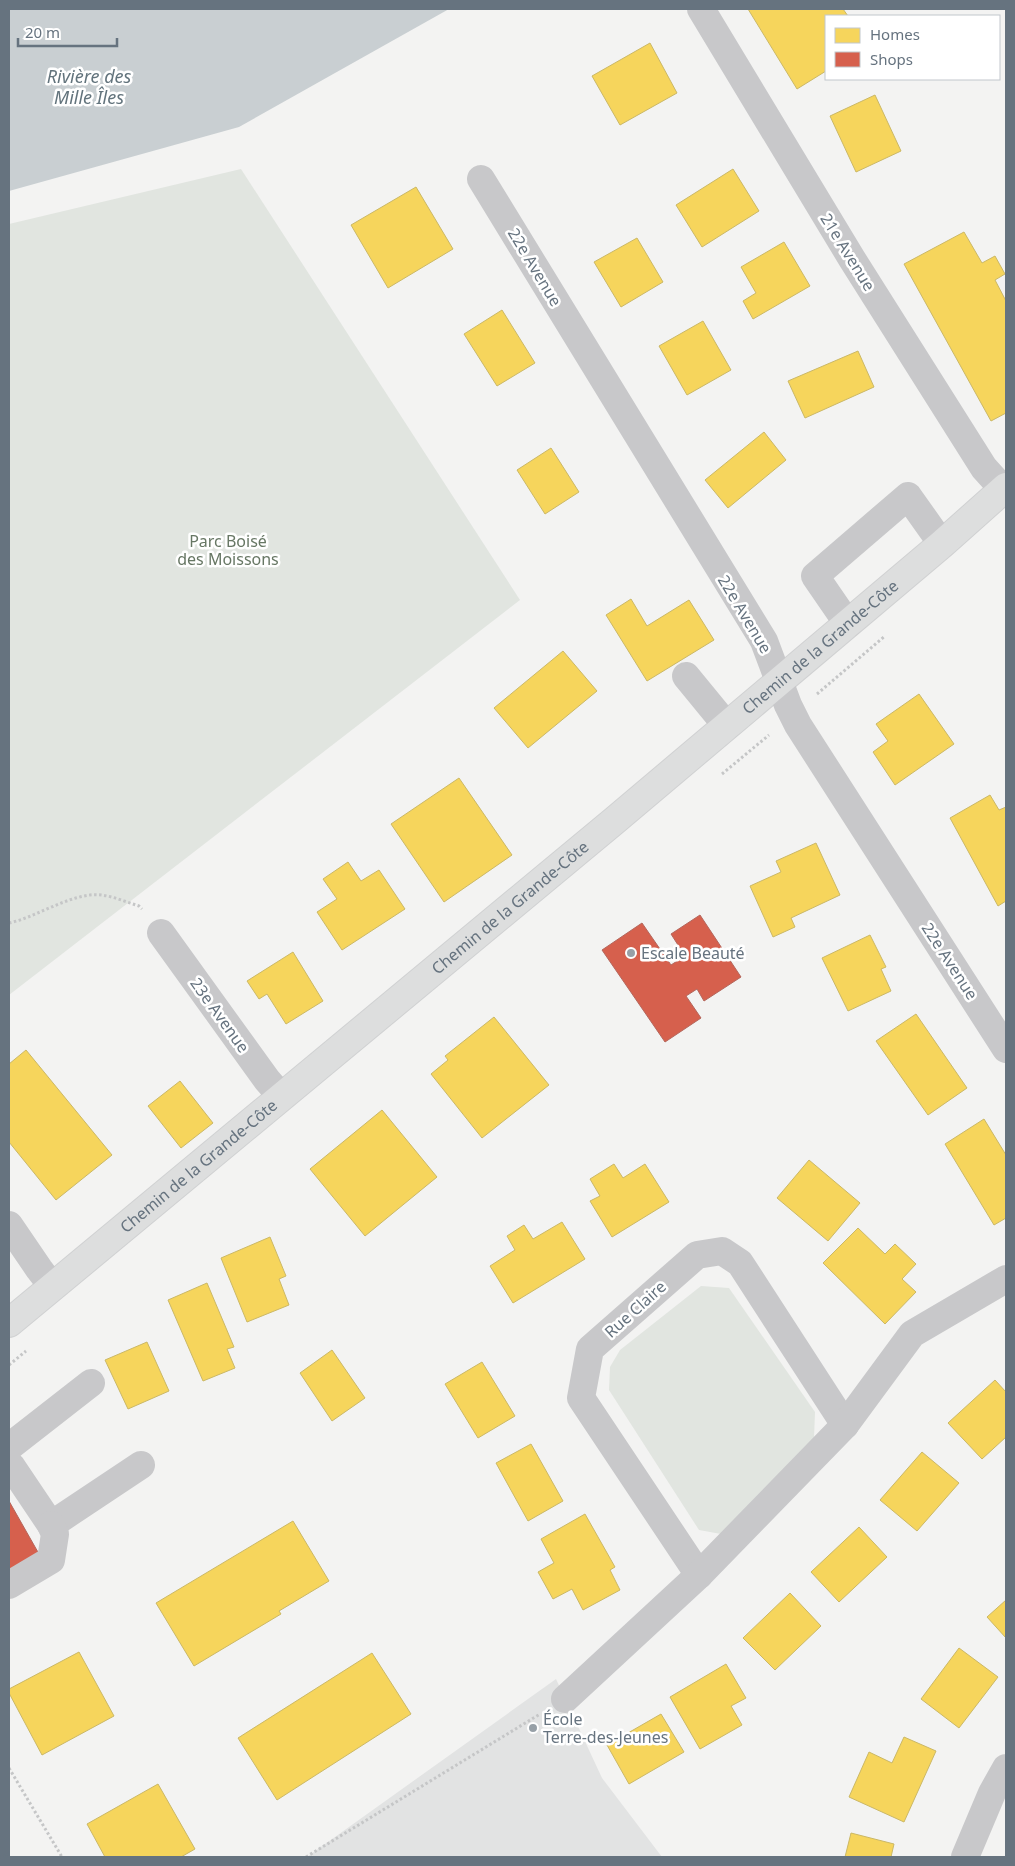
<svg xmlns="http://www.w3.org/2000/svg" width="1015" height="1866" viewBox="0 0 1015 1866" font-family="'Noto Sans',sans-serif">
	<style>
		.built { fill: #e2e3e3 }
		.green { fill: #e1e5e0 }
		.water { fill: #c9cfd2 }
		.homes { fill: #f6d55c; stroke: #cbb866 }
		.shops { fill: #d6604d; stroke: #b4665c }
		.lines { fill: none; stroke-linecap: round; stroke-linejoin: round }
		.major-casing { stroke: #d0d1d2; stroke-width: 30 }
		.path { stroke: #c5c6c7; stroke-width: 3; stroke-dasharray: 2.5 2.5; stroke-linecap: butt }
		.minor { stroke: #c8c8ca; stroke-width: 28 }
		.major { stroke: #dddede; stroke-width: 28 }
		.poi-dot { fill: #97a0a7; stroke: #fff; stroke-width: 2 }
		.labels { text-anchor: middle; stroke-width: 5; stroke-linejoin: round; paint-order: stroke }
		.street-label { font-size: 16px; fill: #66737f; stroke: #fff }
		.park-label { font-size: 16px; fill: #677764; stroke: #fff }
		.poi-label { font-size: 16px; fill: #66737f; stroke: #fff; text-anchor: start }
		.water-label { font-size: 18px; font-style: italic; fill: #62737c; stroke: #fff }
	</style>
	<rect width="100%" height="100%" fill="#f3f3f2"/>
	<!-- built -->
	<polygon class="built" points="556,1679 602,1778 662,1857 307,1857"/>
	<!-- green -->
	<g class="green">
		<polygon points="241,169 520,600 9,995 9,224"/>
		<polygon points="701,1286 729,1288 815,1412 814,1438 721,1534 699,1530 609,1390 610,1367 620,1350"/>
	</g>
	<!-- water -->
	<polygon class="water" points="9,9 449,9 239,127 9,191"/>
	<!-- homes -->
	<g class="homes">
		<polygon points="748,9 843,9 848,16 826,16 826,71 797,89"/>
		<polygon points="650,43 677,93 620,125 592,76"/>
		<polygon points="875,95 901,151 856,172 830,116"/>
		<polygon points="733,169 759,211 702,247 676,205"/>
		<polygon points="416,187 453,249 388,288 351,225"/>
		<polygon points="964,232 982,263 995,256 1005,274 995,280 1006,301 1006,413 991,421 904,264"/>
		<polygon points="637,238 663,282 621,307 594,262"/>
		<polygon points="784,242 810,286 753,319 743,301 756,293 741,267"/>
		<polygon points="502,310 535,363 497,386 464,334"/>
		<polygon points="703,321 731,370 687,395 659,346"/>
		<polygon points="858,351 874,387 805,418 788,381"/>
		<polygon points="764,432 786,460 728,508 705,480"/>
		<polygon points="551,448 579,492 545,514 517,470"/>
		<polygon points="631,599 647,626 689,600 714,640 647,681 606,615"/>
		<polygon points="563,651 597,691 528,748 494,708"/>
		<polygon points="919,694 954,744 895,785 873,752 888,741 876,724"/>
		<polygon points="459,778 512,855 444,902 391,824"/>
		<polygon points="990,795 999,810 1006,807 1006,901 998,906 950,818"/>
		<polygon points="816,843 840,895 791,918 795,927 773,937 750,886 781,872 776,861"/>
		<polygon points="348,862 361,881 379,870 405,909 342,950 317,912 337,899 323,879"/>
		<polygon points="870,935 886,967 881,969 891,991 848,1011 822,958"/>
		<polygon points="293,952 323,1001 286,1024 267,994 259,999 247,981"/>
		<polygon points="916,1014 967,1088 928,1115 876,1041"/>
		<polygon points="494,1017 549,1085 482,1138 431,1074 448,1060 445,1056"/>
		<polygon points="26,1050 112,1155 56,1200 9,1142 9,1064"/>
		<polygon points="180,1081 213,1123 181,1148 148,1106"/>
		<polygon points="382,1110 437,1177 365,1236 310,1169"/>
		<polygon points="984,1119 1006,1155 1006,1218 994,1225 945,1144"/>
		<polygon points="809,1160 860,1203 828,1241 777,1198"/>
		<polygon points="614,1164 623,1178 645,1164 669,1202 612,1237 590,1201 600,1196 590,1179"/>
		<polygon points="562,1222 585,1259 513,1303 490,1266 515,1250 507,1236 524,1225 533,1239"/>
		<polygon points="858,1228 885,1254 895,1244 916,1264 902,1279 916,1292 885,1324 823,1263"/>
		<polygon points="270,1237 286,1276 279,1279 289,1305 247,1322 221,1258"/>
		<polygon points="207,1283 234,1347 227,1349 235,1368 203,1381 168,1300"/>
		<polygon points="147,1342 169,1391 128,1409 105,1360"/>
		<polygon points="332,1350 365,1398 332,1421 300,1373"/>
		<polygon points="482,1362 515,1416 478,1438 445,1384"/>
		<polygon points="995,1380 1006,1392 1006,1437 982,1459 948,1423"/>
		<polygon points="531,1444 563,1501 528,1521 496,1463"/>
		<polygon points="922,1452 959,1483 917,1531 880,1500"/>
		<polygon points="585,1514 615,1567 610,1570 620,1590 583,1610 572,1589 553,1599 538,1572 554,1563 541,1539"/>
		<polygon points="293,1521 329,1581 279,1611 281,1614 194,1666 156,1603"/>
		<polygon points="859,1527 887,1557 839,1602 811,1572"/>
		<polygon points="790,1593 821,1626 775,1670 743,1638"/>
		<polygon points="1006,1600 1006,1638 987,1617"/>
		<polygon points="959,1648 998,1677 959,1728 921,1699"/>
		<polygon points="79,1652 114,1716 42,1755 9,1693 9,1689"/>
		<polygon points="372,1653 411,1714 277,1800 238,1738"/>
		<polygon points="726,1664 746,1698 731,1706 742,1725 700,1749 670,1697"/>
		<polygon points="661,1714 684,1752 629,1784 607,1745"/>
		<polygon points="904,1737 936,1751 904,1822 849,1797 869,1752 892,1763"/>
		<polygon points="158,1784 195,1849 181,1857 105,1857 87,1824"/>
		<polygon points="851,1833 894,1844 891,1857 845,1857"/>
	</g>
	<!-- shops -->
	<g class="shops">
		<polygon points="700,915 741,977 704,1001 697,989 686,996 701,1018 665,1042 602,950 642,923 671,965 685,956 671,934"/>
		<polygon points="9,1501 43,1561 9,1581"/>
	</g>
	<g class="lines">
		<!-- major casing -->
		<g class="major-casing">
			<g id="major">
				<path id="s1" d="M9 1323 614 821 942 544 1006 487"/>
			</g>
		</g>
		<!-- path -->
		<g class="path">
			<polyline points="817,694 885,636"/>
			<polyline points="722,774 769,735"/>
			<path d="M9 923C36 917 61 899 90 895 106 893 123 901 139 906L142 909"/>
			<polyline points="9,1365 26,1351"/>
			<polyline points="9,1768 62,1857"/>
			<polyline points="306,1857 540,1714"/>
		</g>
		<!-- minor -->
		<g class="minor">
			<polyline points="701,9 852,259 984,468 1003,489"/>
			<polyline points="481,179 764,641 788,705 798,725 1006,1049"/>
			<polyline points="848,624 815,576 908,496 942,544"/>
			<polyline points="686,676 727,726"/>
			<polyline points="161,933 267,1080 281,1096"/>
			<polyline points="9,1225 39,1269 52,1286"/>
			<polyline points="9,1447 91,1383"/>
			<polyline points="9,1464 12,1467 51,1525 141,1465"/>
			<polyline points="699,1575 581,1398 590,1349 697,1255 722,1251 740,1263 845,1425"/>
			<polyline points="9,1585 51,1560 55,1534 51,1525"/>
			<polyline points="565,1699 699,1575 845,1425 912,1334 1006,1279"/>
			<polyline points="965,1857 992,1793 1006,1768"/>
		</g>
		<!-- major -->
		<use href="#major" class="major"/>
	</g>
	<!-- markers -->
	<g class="poi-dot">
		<circle cx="631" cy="953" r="5"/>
		<circle cx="533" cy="1728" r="5"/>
	</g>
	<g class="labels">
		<!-- street labels -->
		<g class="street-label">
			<text transform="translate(848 252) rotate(58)" y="6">21e Avenue</text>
			<text transform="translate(535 267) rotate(59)" y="6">22e Avenue</text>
			<text transform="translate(745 614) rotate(59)" y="6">22e Avenue</text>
			<text dy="6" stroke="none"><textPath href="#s1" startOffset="1056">Chemin de la Grande-Côte</textPath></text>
			<text dy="6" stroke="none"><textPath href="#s1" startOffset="651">Chemin de la Grande-Côte</textPath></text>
			<text transform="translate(950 961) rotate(57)" y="6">22e Avenue</text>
			<text transform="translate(220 1015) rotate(54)" y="6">23e Avenue</text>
			<text dy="6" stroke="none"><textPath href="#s1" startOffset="246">Chemin de la Grande-Côte</textPath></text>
			<text transform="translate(635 1309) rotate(-42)" y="6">Rue Claire</text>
		</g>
		<!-- park labels -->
		<g class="park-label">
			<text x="228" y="547">Parc Boisé<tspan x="228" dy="18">des Moissons</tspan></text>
		</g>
		<!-- poi labels -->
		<g class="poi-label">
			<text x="641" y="959">Escale Beauté</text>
			<text x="543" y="1725">École<tspan x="543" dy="18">Terre-des-Jeunes</tspan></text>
		</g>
		<!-- water labels -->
		<g class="water-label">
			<text x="89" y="83">Rivière des<tspan x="89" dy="21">Mille Îles</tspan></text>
		</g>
	</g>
	<!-- border -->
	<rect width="1015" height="1866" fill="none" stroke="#66737f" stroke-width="20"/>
	<!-- legend -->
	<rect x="825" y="15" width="175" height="65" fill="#ffffff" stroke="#c2c7cc"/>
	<rect x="835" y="28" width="25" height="15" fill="#f6d55c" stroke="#c2c7cc"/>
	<text x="870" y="40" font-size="15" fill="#66737f">Homes</text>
	<rect x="835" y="52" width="25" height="15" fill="#d6604d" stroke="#c2c7cc"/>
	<text x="870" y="65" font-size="15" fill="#66737f">Shops</text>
	<!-- scale -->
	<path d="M18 38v8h99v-8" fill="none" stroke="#66737f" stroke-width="2.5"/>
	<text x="25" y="38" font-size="15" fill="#66737f" stroke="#ffffff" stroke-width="4" paint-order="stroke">20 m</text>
</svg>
